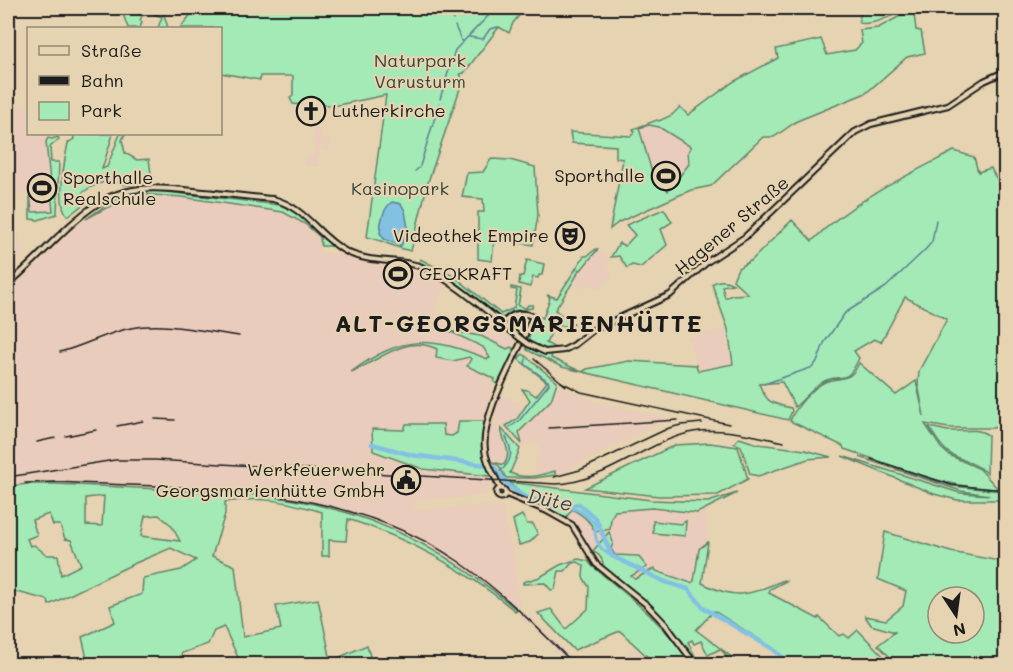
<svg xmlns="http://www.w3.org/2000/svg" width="1013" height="672" viewBox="0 0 1013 672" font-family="Mali,sans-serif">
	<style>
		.built { fill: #e9ccbb }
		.green { fill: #a4eab6; stroke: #608369; stroke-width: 1.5; fill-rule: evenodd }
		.water { fill: #83c1e3; stroke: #5a7f93; stroke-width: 1.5 }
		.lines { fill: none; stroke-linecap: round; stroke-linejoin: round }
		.stream { stroke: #5a7f93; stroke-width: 1.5 }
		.canal { stroke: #83c1e3; stroke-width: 3 }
		.river { stroke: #83c1e3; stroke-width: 4.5 }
		.secondary-casing { stroke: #1c1c1c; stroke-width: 8 }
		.secondary { stroke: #e5d3b1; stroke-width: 4 }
		.rail { stroke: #1c1c1c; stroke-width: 1.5 }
		.secondary-bridge-casing { stroke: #1c1c1c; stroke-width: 8; stroke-linecap: butt }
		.secondary-bridge { stroke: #e5d3b1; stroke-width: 4 }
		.labels { text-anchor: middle; stroke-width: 4.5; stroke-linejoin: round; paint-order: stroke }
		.park-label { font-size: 18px; fill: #37453b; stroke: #e5d3b1 }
		.poi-label { font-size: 18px; fill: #1c1c1c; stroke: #e5d3b1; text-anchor: start }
		.street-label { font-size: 18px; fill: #1c1c1c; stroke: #e5d3b1 }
		.water-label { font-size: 20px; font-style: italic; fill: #36454e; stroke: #e5d3b1 }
		.district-label { font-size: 24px; font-weight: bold; letter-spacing: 1.5px; fill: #1c1c1c; stroke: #e5d3b1 }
	</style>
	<rect width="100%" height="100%" fill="#e5d3b1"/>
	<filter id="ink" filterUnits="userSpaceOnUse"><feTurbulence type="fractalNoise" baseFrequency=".0167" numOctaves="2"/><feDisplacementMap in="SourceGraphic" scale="12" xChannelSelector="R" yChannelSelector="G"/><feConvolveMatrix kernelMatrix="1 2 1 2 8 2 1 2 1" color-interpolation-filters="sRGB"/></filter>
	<g filter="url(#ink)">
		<!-- built -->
		<g class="built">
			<polygon points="28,104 28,134 51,134 46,142 53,211 32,213 30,194 8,194 8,124 18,108"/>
			<polygon points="649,125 659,127 691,147 688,152 689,164 668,191 651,169 639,128"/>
			<polygon points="313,129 321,130 321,139 331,140 328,150 324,150 325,144 320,144 317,166 304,165 304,157 313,157"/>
			<polygon points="140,194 182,197 283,212 305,224 320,237 321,239 320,253 348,255 362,261 404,266 408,270 407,283 411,284 416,270 438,278 448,284 437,301 435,315 492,321 515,340 489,392 486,418 458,421 457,433 451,435 445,434 443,424 406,422 403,428 371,428 372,452 423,470 490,477 492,482 486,494 462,498 425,498 414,501 414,511 494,505 501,509 514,557 518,601 517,610 476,577 435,550 386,526 324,506 263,495 55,484 8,486 8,290 86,219 104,209"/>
			<polygon points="8,223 15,223 22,244 22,258 8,267"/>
			<polygon points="599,249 610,260 606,266 610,270 611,279 598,289 588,282 583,288 576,282 576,276 580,270 582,271"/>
			<polygon points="726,328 732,365 698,371 689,337"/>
			<polygon points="557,385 593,401 673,419 668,419 572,467 572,470 555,475 555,471 535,475 535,461 539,458 539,444 522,444 519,432 550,400"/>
			<polygon points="500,395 519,403 524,408 517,419 506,426 492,417"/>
			<polygon points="490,424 501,428 502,439 508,448 509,457 504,465 491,461 489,457 487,444"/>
			<polygon points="652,509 690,513 688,522 706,511 708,542 701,587 649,570 635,578 632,576 647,568 644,561 634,554 616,554 611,548 613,542 610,533 611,518 616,511"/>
			<polygon points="572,510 590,522 595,533 610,530 591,552 577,528 567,518"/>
			<polygon points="523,611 530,616 577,664 568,664 530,621 526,623 520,616"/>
			<polygon points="638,648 654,664 602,664"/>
		</g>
		<!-- green -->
		<g class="green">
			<polygon points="131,8 162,8 168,28 158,28 162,17 145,10 140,20 142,22 140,28 128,28 123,14"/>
			<path d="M196 8H220L224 12 237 8H525L513 23 509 33 499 27 464 73 460 74 463 80 428 182 411 251C395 248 382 240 367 237L386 95 333 106 308 101 302 105 293 104 290 98 293 96V76H261L260 80 221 73 220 28H180Z"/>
			<path d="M861 8H915L914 10C894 11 879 26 859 23Z"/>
			<path d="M914 14 916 30 921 31 925 53 907 57 866 93 797 121 774 137H763L711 186 691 190 619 222 610 229 623 159 616 158V146L572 143 570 132 631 136 635 132 633 129 657 120 659 121 672 115 680 107 688 115 733 82 778 58 776 49 821 39 827 55 855 50 862 43 860 30 878 28 902 15ZM649 125 659 127 691 147 688 152 689 164 668 191 651 169 639 128Z"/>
			<path d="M73 134H113L102 169 107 167 120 134H125L122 140 125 153 137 160 149 159 151 174 149 178C137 185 123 188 111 179L91 187 82 193 84 204 68 216C55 205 65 158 68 143L74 139Z"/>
			<polygon points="58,137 59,139 50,147 51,162 59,162 57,214 38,220 30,219 30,194 32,212 53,211 46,142 48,138 52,139"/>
			<path d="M954 151 974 157 978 172 991 168C994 177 1000 182 1004 189 1010 198 1004 222 1002 232L1006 236 1005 424 993 428H949L925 424 941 448 949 455 980 469 998 489C945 489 894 465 844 449L843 446 790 421C794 409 813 387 825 382 843 375 849 384 859 363L896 395 916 381 924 416 918 384 919 371 947 319 905 297 881 342 874 339 854 351 859 358C845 390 840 370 821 383 811 390 803 400 795 407L782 382 759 384C767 403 770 403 791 408L792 411 788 420 562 367 527 350 526 347 543 354 552 355 551 358 582 372 587 369 629 361 696 365 698 371 733 364 728 329 712 284C719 279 726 280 733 284L722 286 725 298 732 295 748 294 733 280 738 268 752 260 792 220 812 241C852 201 904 177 954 151Z"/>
			<polygon points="491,159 510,160 535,167 538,215 533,245 494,239 492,261 478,259 478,212 484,212 483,199 462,197 467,173 483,172"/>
			<path d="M144 191H157L280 205C297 212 322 230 331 246H321L320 237 305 224 283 212 182 197 140 194 104 209 86 219 112 201Z"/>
			<polygon points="664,209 672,222 661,229 667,245 641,267 632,265 627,268 619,256 611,257 619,243 625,246 635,235 626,225"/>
			<path d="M596 249H598L581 270 579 269 576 277 555 310 574 324 567 326H555L546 343 557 349C546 351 537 346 528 340L537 316 543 318 550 298 547 295 557 298 584 256H587Z"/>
			<polygon points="420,259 455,277 501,314 514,308 517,290 511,289 511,287 521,289 518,306 526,308 528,305 533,305 532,308 512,311 502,318 453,281 419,262"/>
			<polygon points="527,260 544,264 542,275 539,275 538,278 533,277 530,287 519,284 520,276 523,276"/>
			<path d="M449 331 481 336 507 349 511 347 516 350 497 384 494 382 495 379 467 366 471 359 469 357 453 361 436 358 437 349C404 334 379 361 351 372 403 334 430 336 488 359L490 358 483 347Z"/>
			<polygon points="523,354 557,382 551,400 519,432 522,444 506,426 517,419 530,400 522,389 527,390 536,396 547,382 518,359"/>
			<path d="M459 421H484C481 441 482 457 490 476L423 469 373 451 372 429 404 430 406 424H443L444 435 452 436 457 433Z"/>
			<path d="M929 427C935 428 942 430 949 431 963 432 976 427 988 435L987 473C976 463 962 461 949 453 940 447 935 436 929 427Z"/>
			<path d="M501 428 520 449 510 473C525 480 541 475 555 471V475L534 478H506L499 466 493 462 504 465C513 451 503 443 501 428Z"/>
			<polygon points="739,438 758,444 805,450 831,457 808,459 758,476 750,474 741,446 734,443"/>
			<polygon points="710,443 738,447 748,479 718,495 659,496 585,488 675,445"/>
			<polygon points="842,456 960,493 990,495 961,491 859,457 952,486 1002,491 1005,495 1005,500 957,500 934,494"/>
			<path d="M508 482 651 500 708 502 737 493 697 513 652 508 615 511 611 518 610 529 595 532C590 520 583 516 572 509L566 518 549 509 547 502 523 495Z"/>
			<path d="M29 484H55C101 486 146 488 191 491 236 493 279 495 322 506 396 523 460 561 517 610L515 611C466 570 410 539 348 519L346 541 329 540V556H322V512C285 501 264 496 225 502V514L212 556 235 566 243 637 281 629 276 606 318 599 331 661 367 645 371 660 360 664H241L224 627 214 631 208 644 182 653 177 664H77L76 662 85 659 86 654 82 637 115 622 110 606 142 594 143 578 181 570 196 560 171 548 133 564 49 605 48 600 17 592 8 593V486ZM104 496 102 526 86 525V498ZM49 514 53 525H60L65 539 71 540 81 565 61 575 58 555H47L34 545 30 546 27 539 37 535 32 520ZM159 515 171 525 180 541 141 536 145 516Z"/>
			<polygon points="522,515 527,524 533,524 538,534 530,542 519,545 513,520"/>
			<polygon points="653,521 681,524 686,521 685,536 653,533"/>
			<path d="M609 532 613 542 611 549 615 555 638 556 647 567 631 576 635 579 655 568 656 571 691 583 694 581 699 549 708 542 702 583C738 601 748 595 784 580L786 581 770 589 769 593 818 619 819 617 839 636 844 634 849 638 858 630 886 659 881 664H811L812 662 809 661 808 664H792L773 648 714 611 696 630 741 664H730L726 655 720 649 708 655 701 641 694 644 692 640 688 642 697 660 695 662C672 622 637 596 603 567 604 560 599 553 592 552Z"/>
			<path d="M885 532 951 552 1005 562V664H897L878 645 895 632 871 625 865 616 886 620 903 606 906 591 878 579ZM938 597H974V633H938Z"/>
			<path d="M578 559 588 561 592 566C631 598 663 622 691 664H655L620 631 574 650 538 613 551 609 566 629 588 609 589 587 583 577 584 566 578 562 572 563 565 571H559L555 589 551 590 545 583 523 584V582L540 577 560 565Z"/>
		</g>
		<!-- water -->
		<path class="water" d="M392 202 401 204 405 211 408 229 401 246 384 239 380 233C380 223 383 208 392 202Z"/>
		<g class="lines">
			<!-- stream -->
			<g class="stream">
				<polyline points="447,14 452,15 453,20"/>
				<polyline points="455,26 462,42"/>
				<polyline points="469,37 483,39 490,29 498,27"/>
				<polyline points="440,99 455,50 491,13 493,8"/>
				<polyline points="420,166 439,104"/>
				<polyline points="415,171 419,168"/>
				<polyline points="764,384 813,367 818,360 824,343 845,313 886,287 924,251 932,242 936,220"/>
				<polyline points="510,427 519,421 549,384 548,381 525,364 526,359"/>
				<path d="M499 472C513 462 513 451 506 437"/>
			</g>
			<!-- canal -->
			<path class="canal" d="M568 506 582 512 595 524C594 539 598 549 612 556"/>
			<!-- river -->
			<polyline class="river" points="372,444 412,455 493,466 509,486 523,496 548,505 563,507 579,504 596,519 612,556 665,582 688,589 704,608 773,649 790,664"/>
			<!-- secondary casing -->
			<g class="secondary-casing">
				<g id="secondary">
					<path d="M8 284C39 259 64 226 97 204 130 182 167 188 204 192 227 194 250 197 273 199 307 208 318 237 347 252 369 263 396 259 419 266 451 277 492 316 520 338"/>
					<polyline points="528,344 545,352 564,350 574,345 593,330 670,295 707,262 745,237 855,132 871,124 948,105 984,81 1006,71"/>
					<path d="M500 488C495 475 486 464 485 450 480 413 519 353 533 316 519 311 512 314 502 324"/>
					<circle cx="501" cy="493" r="4.5"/>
					<polyline points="506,494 547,511 572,525 596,564 647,605 666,625 695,664"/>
				</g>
			</g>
			<!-- secondary -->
			<use href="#secondary" class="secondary"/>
			<!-- rail -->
			<g class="rail">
				<path d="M60 352C84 346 106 333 131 328 164 321 206 332 239 336"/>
				<polyline points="534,359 566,386"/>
				<polyline points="561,382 581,392 729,424"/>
				<polyline points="155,419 175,420"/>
				<polyline points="117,426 143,421"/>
				<polyline points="549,428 678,420"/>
				<polyline points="66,436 96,430"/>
				<polyline points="37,442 55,438"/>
				<polyline points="871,459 952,485 1006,490"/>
				<path d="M8 477 115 460H155L556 484C606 482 645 442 693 432 723 427 754 436 784 442"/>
				<polyline points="554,477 580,470 669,428 681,425 702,423"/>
				<path d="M25 483 55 482C191 489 340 481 458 561 501 591 537 627 574 664"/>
			</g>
			<!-- secondary-bridge casing -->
			<g class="secondary-bridge-casing">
				<polyline id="secondary-bridge" points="520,338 528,344"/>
			</g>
			<!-- secondary-bridge -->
			<use href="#secondary-bridge" class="secondary-bridge"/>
		</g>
	</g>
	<!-- icons -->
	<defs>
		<g id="church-ring" transform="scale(1.5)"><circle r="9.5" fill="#e5d3b1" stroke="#1c1c1c" stroke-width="1.5"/><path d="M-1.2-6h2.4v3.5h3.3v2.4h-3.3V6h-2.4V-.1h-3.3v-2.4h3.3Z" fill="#1c1c1c"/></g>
		<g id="stadium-ring" transform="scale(1.5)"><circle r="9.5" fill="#e5d3b1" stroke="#1c1c1c" stroke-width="1.5"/><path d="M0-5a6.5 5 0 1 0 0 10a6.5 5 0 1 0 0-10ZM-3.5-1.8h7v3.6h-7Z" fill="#1c1c1c"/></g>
		<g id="theatre-ring" transform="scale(1.5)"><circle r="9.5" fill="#e5d3b1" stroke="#1c1c1c" stroke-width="1.5"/><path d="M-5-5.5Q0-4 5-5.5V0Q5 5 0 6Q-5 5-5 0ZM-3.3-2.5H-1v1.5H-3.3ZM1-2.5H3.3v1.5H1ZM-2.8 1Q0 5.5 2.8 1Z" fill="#1c1c1c"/></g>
		<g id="civic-ring" transform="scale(1.5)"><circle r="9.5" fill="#e5d3b1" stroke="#1c1c1c" stroke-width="1.5"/><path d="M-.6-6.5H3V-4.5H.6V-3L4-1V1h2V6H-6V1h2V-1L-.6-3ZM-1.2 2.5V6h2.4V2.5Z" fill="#1c1c1c"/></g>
	</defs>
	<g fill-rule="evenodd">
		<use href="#church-ring" x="311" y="111"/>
		<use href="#stadium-ring" x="666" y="176"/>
		<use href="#stadium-ring" x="42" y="188"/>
		<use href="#theatre-ring" x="570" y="236"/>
		<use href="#stadium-ring" x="398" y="274"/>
		<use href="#civic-ring" x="406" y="480"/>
	</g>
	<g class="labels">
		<!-- park labels -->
		<g class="park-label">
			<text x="420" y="67">Naturpark<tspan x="420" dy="21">Varusturm</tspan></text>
			<text x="400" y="195">Kasinopark</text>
		</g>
		<!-- poi labels -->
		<g class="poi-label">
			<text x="332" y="117">Lutherkirche</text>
			<text x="645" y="182" text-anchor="end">Sporthalle</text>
			<text x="63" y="184">Sporthalle<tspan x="63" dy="21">Realschule</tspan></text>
			<text x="549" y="242" text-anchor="end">Videothek Empire</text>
			<text x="419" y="280">GEOKRAFT</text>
			<text x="385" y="476" text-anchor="end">Werkfeuerwehr<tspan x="385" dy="21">Georgsmarienhütte GmbH</tspan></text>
		</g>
		<!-- street labels -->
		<g class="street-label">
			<text transform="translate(732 226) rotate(-40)" y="6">Hagener Straße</text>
		</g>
		<!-- water labels -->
		<g class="water-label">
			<text transform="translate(550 500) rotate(11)" y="7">Düte</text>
		</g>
		<!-- district labels -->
		<g class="district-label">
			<text x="519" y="332">ALT-GEORGSMARIENHÜTTE</text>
		</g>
	</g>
	<!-- margin -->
	<rect width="1013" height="672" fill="none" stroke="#e5d3b1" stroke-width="30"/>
	<rect x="15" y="15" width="983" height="642" fill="none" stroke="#1c1c1c" stroke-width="2" filter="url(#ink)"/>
	<!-- legend -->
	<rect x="27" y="27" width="195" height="108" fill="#e5d3b1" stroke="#958a75" stroke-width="1.5"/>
	<rect x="39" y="46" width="30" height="9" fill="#e5d3b1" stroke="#958a75" stroke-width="1.5"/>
	<text x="81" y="57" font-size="18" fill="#1c1c1c">Straße</text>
	<rect x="39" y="76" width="30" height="9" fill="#1c1c1c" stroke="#958a75" stroke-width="1.5"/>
	<text x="81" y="87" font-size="18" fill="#1c1c1c">Bahn</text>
	<rect x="39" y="102" width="30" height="18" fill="#a4eab6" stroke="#958a75" stroke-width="1.5"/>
	<text x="81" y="117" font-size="18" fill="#1c1c1c">Park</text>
	<!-- north arrow -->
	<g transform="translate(956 615) rotate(167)"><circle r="28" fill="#e5d3b1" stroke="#958a75" stroke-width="1.5"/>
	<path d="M0-4.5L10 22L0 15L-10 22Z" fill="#1c1c1c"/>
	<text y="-9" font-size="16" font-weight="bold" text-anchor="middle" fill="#1c1c1c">N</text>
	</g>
</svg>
